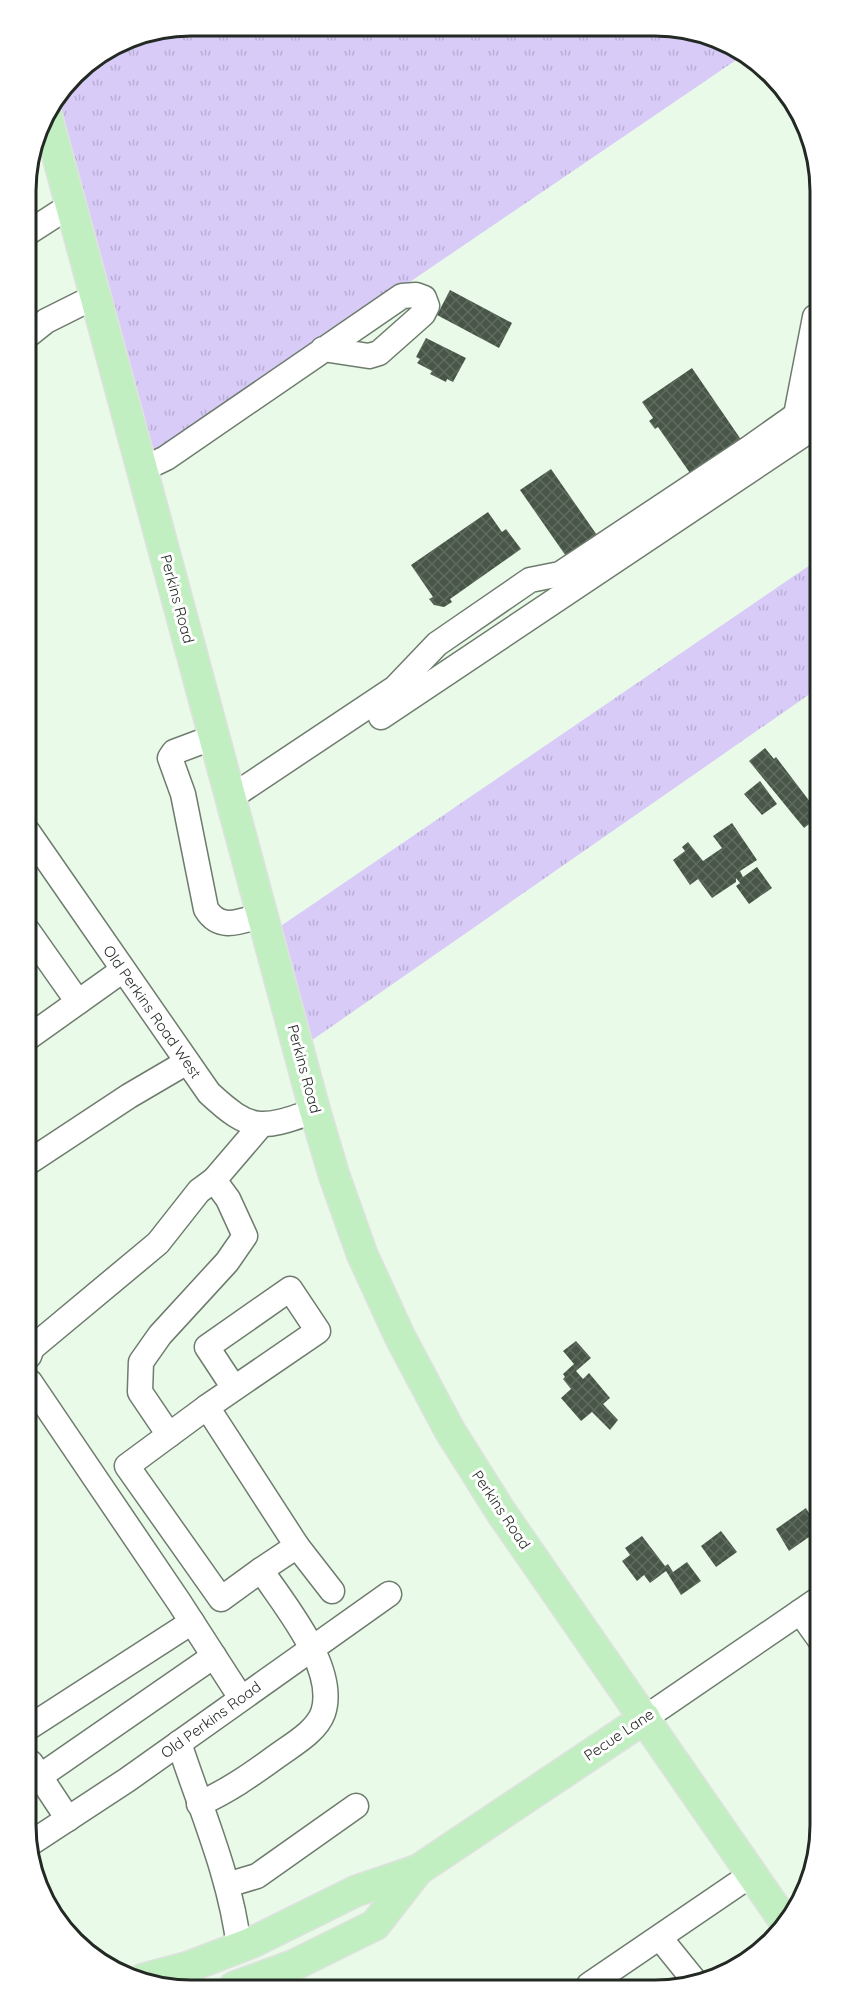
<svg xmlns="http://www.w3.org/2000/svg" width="846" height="2016" viewBox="0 0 846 2016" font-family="Quicksand,sans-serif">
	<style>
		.grass { fill: url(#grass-tufts) }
		.building { fill: url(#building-cross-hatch) }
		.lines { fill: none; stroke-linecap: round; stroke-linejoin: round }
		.minor-casing { stroke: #6e7c6e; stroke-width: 27 }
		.major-casing { stroke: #e0e1e0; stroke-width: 33 }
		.minor { stroke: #fff; stroke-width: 24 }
		.major { stroke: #c2efc2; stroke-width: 30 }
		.labels { text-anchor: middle; stroke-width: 6; stroke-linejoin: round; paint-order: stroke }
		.street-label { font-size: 15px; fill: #232923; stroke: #fff }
		.rim { fill: none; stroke: #232923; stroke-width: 3 }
	</style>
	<defs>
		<pattern id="grass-tufts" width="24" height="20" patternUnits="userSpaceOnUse" patternTransform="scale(1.5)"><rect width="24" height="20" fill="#d8cbf8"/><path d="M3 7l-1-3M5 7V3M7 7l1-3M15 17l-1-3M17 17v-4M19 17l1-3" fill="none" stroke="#b9aed4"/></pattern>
		<pattern id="building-cross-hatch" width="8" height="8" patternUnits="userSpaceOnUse" patternTransform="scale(1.5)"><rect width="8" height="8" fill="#485648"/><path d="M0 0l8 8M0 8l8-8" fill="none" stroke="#5f6b5f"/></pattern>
	</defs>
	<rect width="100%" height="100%" fill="#eafae9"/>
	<!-- grass -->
	<g class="grass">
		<polygon points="191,26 687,29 742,56 148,460 54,103 82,67 128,38"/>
		<polygon points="816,561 817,689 305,1045 275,930"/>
	</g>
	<!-- building -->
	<g class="building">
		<polygon points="450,290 512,323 499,348 437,315"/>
		<polygon points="426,338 466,358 453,382 447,379 446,382 430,374 432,371 417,363 420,359 416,357"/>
		<polygon points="692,368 742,441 692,476 658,427 655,429 649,421 653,418 642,402"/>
		<polygon points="551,469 599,538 568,559 520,490"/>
		<polygon points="488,512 502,532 506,529 521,549 450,599 452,602 444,607 434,605 429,599 433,597 411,565"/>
		<polygon points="765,748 774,759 776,757 817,811 817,818 804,828 749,761"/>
		<polygon points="760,781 777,804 762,815 744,794"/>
		<polygon points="732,823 757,860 740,871 743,877 757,867 772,888 749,904 736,886 740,883 736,878 736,882 712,898 698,879 690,885 673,860 685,851 682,847 688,842 703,861 722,848 713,836"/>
		<polygon points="576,1341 591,1358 576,1371 583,1379 589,1373 610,1398 603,1404 618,1420 610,1430 592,1412 581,1421 561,1398 571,1389 563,1379 565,1377 563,1374 574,1364 563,1351"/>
		<polygon points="806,1508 819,1530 789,1551 776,1529"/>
		<polygon points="721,1531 737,1552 716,1567 701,1546"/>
		<polygon points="642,1536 665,1566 668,1564 673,1572 687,1562 701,1581 681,1595 666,1571 650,1583 644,1575 637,1581 622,1561 630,1555 625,1548"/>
	</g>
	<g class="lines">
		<!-- minor casing -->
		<g class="minor-casing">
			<g id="minor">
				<polyline points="26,234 71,205"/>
				<polyline points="26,337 46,321 96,296"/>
				<polyline points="796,415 815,317"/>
				<polyline points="143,469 166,458 402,296 416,295 424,298 427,306 423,314 379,353 369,356 323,349"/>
				<polyline points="381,717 816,426"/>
				<path d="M214 737 174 752 170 758 183 794 206 909C220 932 241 921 262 915"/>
				<polyline points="230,798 395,688 437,644 530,580 560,574 748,449 816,401"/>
				<path d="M28 832 209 1093C252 1133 261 1129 315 1111"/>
				<polyline points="28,931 78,1002"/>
				<polyline points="29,1037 123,970"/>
				<polyline points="29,1162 129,1096 187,1062"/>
				<polyline points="29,1356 32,1348 158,1243 199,1191 214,1180"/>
				<polyline points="30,1382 179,1602 241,1698"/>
				<polyline points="207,1407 318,1331 290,1289 207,1347 234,1388"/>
				<polyline points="169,1435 207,1407 297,1546 261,1570"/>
				<polyline points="297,1546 332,1591"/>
				<polyline points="800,1612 820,1640"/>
				<polyline points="645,1718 819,1599"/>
				<polyline points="31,1726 192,1622"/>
				<path d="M179 1743C201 1810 231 1877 239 1948"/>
				<polyline points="31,1763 68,1819"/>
				<polyline points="39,1777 214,1656"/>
				<path d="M199 1804C228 1791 251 1775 277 1756 292 1745 316 1732 323 1713 338 1668 284 1605 261 1570L221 1599 127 1466 169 1435 140 1392 141 1362 160 1335 227 1262 245 1236 228 1199 214 1180 261 1125"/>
				<polyline points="31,1843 127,1780 389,1594"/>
				<polyline points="227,1885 257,1876 356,1806"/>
				<polyline points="660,1938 698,1985"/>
				<polyline points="589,1985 752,1874"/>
			</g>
		</g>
		<!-- major casing -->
		<g class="major-casing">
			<g id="major">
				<polyline points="46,113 315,1111 334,1175 362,1254 400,1337 450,1431 501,1512 787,1925"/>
				<polyline points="143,1979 188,1967 251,1943 356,1891 418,1870 645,1718"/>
				<polyline points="234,1987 294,1965 375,1925 418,1870"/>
			</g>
		</g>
		<!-- minor -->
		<use href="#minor" class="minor"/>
		<!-- major -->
		<use href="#major" class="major"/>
	</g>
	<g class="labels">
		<!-- street labels -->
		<g class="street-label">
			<text transform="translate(177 599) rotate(75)" y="5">Perkins Road</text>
			<text transform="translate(152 1012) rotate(55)" y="5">Old Perkins Road West</text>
			<text transform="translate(304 1069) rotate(75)" y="5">Perkins Road</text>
			<text transform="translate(501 1510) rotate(56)" y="5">Perkins Road</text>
			<text transform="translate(211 1720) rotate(-36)" y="5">Old Perkins Road</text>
			<text transform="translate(619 1735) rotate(-34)" y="5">Pecue Lane</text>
		</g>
	</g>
	<!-- crop -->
	<path d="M0 0H846V2016H0ZM191 36H655A155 155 0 0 1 810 191V1825A155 155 0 0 1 655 1980H191A155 155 0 0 1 36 1825V191A155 155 0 0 1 191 36Z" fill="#fff" fill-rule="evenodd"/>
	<path class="rim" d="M191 36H655A155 155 0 0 1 810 191V1825A155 155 0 0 1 655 1980H191A155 155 0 0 1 36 1825V191A155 155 0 0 1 191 36Z"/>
</svg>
